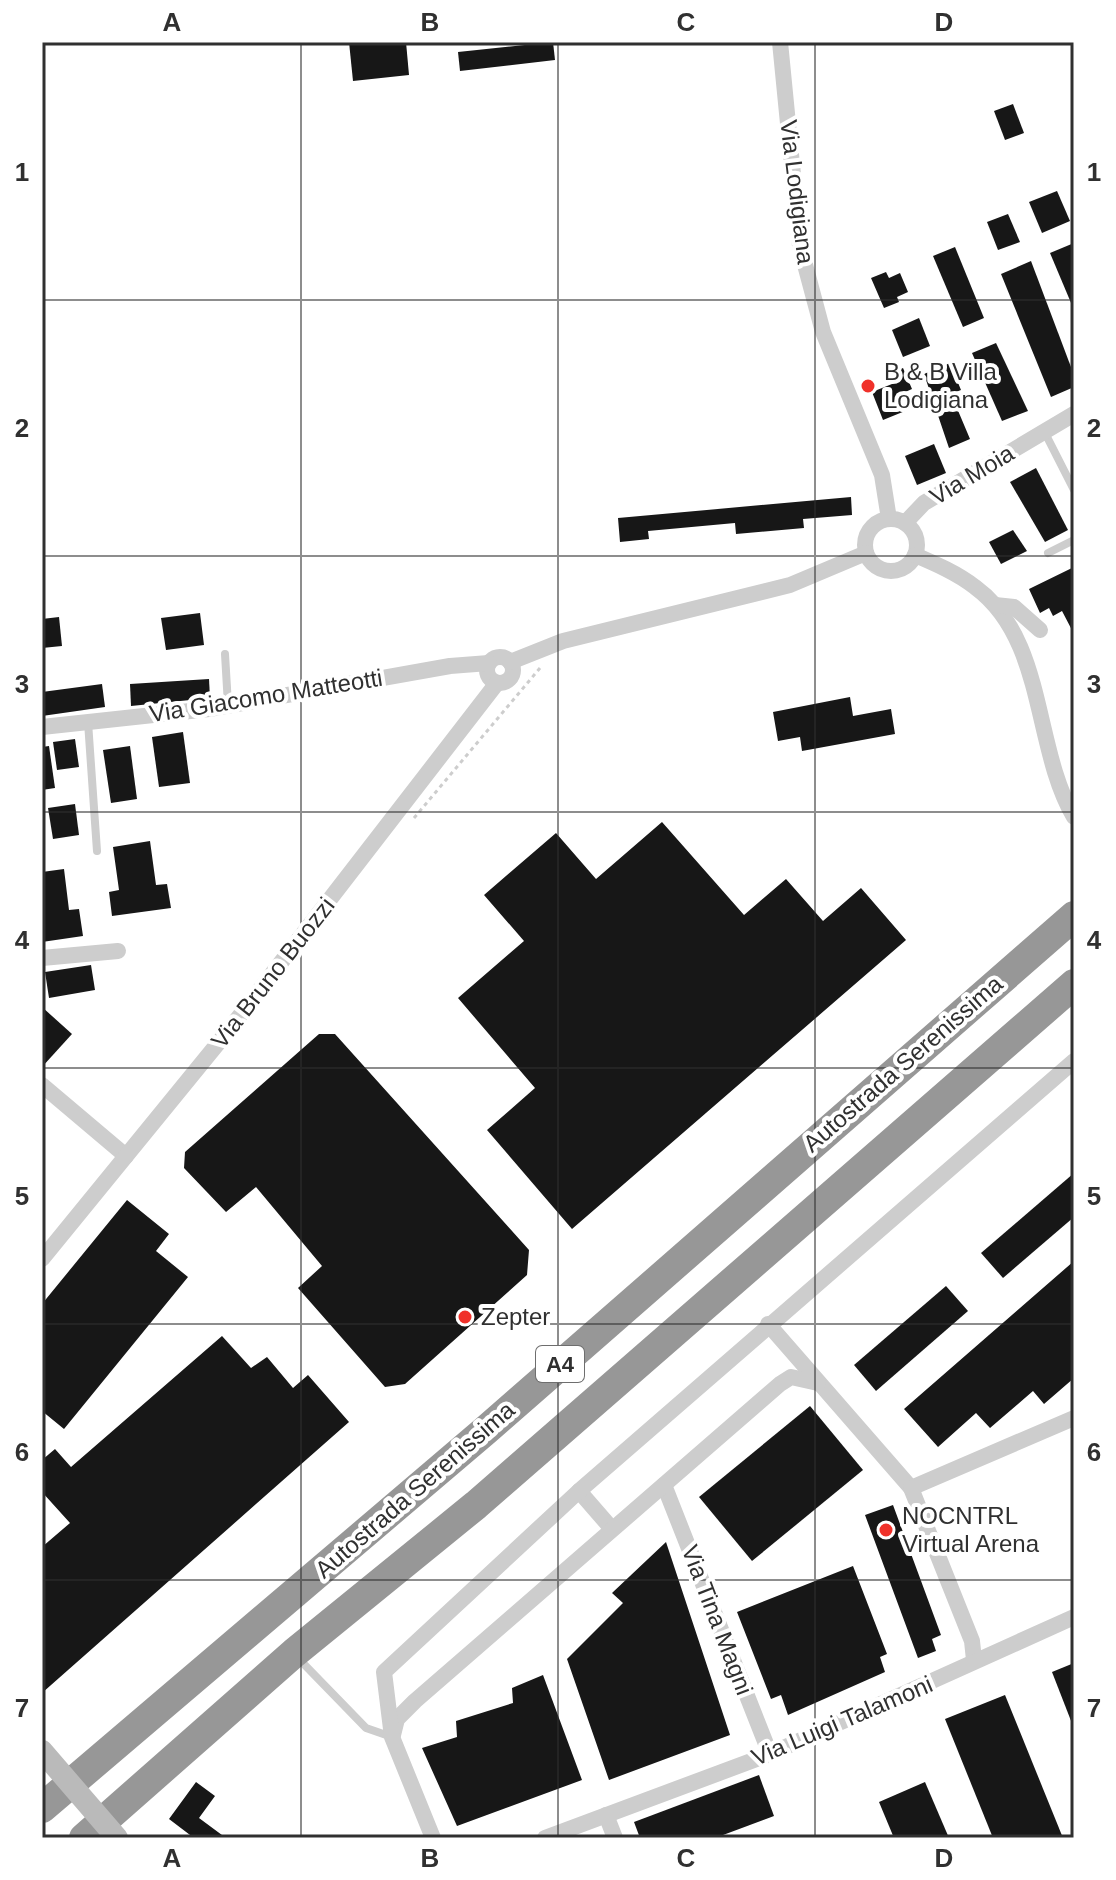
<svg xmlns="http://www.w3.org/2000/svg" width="1116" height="1880" viewBox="0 0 1116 1880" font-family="Helvetica,sans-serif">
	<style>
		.building { fill: #171717 }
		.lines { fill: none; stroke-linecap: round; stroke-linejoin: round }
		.path { stroke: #cdcdcd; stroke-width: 3; stroke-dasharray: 4 4; stroke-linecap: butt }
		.lane { stroke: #cdcdcd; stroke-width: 8 }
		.street { stroke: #cdcdcd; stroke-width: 16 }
		.highway { stroke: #979797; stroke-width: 30 }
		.secondary-bridge { stroke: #bababa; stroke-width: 22 }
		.grid { fill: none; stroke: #303030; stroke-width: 2; stroke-opacity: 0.55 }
		.poi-dot { fill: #f0312a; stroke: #fff; stroke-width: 3 }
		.labels { text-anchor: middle; stroke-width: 8; stroke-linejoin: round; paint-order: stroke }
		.shield { fill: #fff; stroke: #6e6e6e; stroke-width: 2 }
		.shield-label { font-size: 22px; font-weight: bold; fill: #303030 }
		.street-label { font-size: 24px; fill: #303030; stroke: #fff }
		.poi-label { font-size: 24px; fill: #303030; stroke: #fff; text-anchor: start }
		.neatline { fill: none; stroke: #303030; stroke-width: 3 }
		.grid-label { font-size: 26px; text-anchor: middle; font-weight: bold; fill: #303030 }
	</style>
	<rect width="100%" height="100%" fill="#fff"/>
	<!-- building -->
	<g class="building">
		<polygon points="349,42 406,42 409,75 353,81"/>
		<polygon points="553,42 555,60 460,71 458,52"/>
		<polygon points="1013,104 1024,133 1005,140 994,111"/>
		<polygon points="1057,191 1070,221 1042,233 1029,202"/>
		<polygon points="1008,214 1020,242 998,250 987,222"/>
		<polygon points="1074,243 1074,310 1050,253"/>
		<polygon points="955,247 984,318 963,327 933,256"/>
		<polygon points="1031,261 1074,375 1074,387 1051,397 1001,274"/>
		<polygon points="886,272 889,278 900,273 908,292 897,297 899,302 884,308 871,278"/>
		<polygon points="919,318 930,346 903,357 892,330"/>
		<polygon points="996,343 1028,411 1002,421 972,353"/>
		<polygon points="950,363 961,390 951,394 970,439 949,448 924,374"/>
		<polygon points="903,368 912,389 903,393 910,409 883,420 872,392 892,384 888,374"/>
		<polygon points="934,444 946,473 917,485 905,456"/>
		<polygon points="1036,468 1068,530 1045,542 1010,482"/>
		<polygon points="851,497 852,515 803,519 804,528 736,534 735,523 648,531 649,539 620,542 618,518"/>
		<polygon points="1013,530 1027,551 1001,564 989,542"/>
		<polygon points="1074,567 1074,634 1062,611 1053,616 1049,608 1040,613 1029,589"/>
		<polygon points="200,613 204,645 166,650 161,618"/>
		<polygon points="59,617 62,646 42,648 42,619"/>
		<polygon points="209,679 210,698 131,706 130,684"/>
		<polygon points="102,684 105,707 42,716 42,692"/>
		<polygon points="850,697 853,716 891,709 895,734 802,751 800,737 778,741 773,712"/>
		<polygon points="183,732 190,783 159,787 152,737"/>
		<polygon points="75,739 79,767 57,770 53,742"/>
		<polygon points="49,746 55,788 42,790 42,747"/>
		<polygon points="130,746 137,799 111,803 103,750"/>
		<polygon points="75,804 79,835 53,839 48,808"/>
		<polygon points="662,822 744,915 786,879 823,921 861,888 906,940 572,1229 487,1130 535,1088 458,998 524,941 484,895 556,833 596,879"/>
		<polygon points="150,841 156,885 167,884 171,908 112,916 109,892 119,890 113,847"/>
		<polygon points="64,869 69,910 79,909 83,936 42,942 42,872"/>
		<polygon points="91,965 95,990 49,998 45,972"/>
		<polygon points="42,1007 72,1034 42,1067"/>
		<polygon points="319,1034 335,1034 529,1250 527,1275 405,1384 385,1387 298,1288 322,1266 256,1187 226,1212 184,1168 185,1152"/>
		<polygon points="1074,1173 1074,1217 1003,1278 981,1253"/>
		<polygon points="127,1200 169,1234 156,1251 188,1277 64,1429 42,1411 42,1304"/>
		<polygon points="1074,1261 1074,1378 1044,1404 1033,1391 990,1428 976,1413 938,1447 904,1409"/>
		<polygon points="946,1286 968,1311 876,1391 854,1365"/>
		<polygon points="222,1336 251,1368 267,1357 293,1388 308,1375 349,1422 42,1693 42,1547 70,1523 42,1492 42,1460 55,1449 71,1467"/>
		<polygon points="810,1406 863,1470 752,1561 699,1497"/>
		<polygon points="893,1505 941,1635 932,1639 936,1651 918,1658 865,1515"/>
		<polygon points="666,1542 730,1735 609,1780 567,1659 623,1603 612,1593"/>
		<polygon points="853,1566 887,1654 880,1657 885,1672 788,1715 781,1695 771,1699 737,1612"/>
		<polygon points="1074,1663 1074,1726 1073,1726 1052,1672"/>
		<polygon points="543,1675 582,1780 457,1826 422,1748 457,1737 456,1721 513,1703 512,1688"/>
		<polygon points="1005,1695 1063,1838 993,1838 945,1719"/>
		<polygon points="759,1775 774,1816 715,1838 640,1838 634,1822"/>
		<polygon points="196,1782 215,1796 199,1818 226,1838 194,1838 169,1819"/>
		<polygon points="925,1782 949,1838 894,1838 879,1802"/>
	</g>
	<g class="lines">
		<!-- path -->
		<polyline class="path" points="414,818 540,668"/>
		<!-- lane -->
		<g class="lane">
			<polyline points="1044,431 1074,490"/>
			<polyline points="1048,553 1074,540"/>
			<polyline points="225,654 228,705"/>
			<polyline points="88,722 97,851"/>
			<polyline points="297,1657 366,1728 392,1737"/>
		</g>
		<!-- street -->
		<g class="street">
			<polyline points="780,42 800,246 823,332 882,475 889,519"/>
			<circle cx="891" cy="545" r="26"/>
			<polyline points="905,523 924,503 1074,414"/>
			<path d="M915 555C936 564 957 573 975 587 1046 639 1033 747 1074 817"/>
			<polyline points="995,605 1014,607 1040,630"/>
			<circle cx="500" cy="670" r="13"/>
			<polyline points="510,662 563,641 790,585 866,553"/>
			<polyline points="42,727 209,709 450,666 489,663"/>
			<polyline points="42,958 118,951"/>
			<polyline points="42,1085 126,1156"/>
			<polyline points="42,1259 228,1031 497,683"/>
			<polyline points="768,1324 911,1488 972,1641 974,1660"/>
			<polyline points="664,1485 770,1754"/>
			<polyline points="911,1488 1074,1418"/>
			<polyline points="579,1491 612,1529"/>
			<polyline points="393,1735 397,1719 415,1701 780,1384 791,1377 818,1383"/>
			<polyline points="606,1815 615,1838"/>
			<polyline points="433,1838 392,1737 384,1672 579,1491 1074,1061"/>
			<polyline points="545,1838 770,1754 1074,1617"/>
		</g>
		<!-- highway -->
		<g class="highway">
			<polyline points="42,1808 486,1430 1074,916"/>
			<polyline points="84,1838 294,1653 476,1505 1074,984"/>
		</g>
		<!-- secondary-bridge -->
		<polyline class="secondary-bridge" points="42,1751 117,1838"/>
	</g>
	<!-- grid -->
	<path class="grid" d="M301 42V1838M558 42V1838M815 42V1838M42 300H1074M42 556H1074M42 812H1074M42 1068H1074M42 1324H1074M42 1580H1074"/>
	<!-- markers -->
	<g class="poi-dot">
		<circle cx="868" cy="386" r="8"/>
		<circle cx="465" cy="1317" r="8"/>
		<circle cx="886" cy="1530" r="8"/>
	</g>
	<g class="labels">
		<!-- shield labels -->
		<rect class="shield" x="536" y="1346" width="48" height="36" rx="6"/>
		<g class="shield-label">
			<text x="560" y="1372">A4</text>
		</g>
		<!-- street labels -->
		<g class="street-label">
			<text transform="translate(797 192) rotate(83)" y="8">Via Lodigiana</text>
			<text transform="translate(972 475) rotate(-31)" y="8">Via Moia</text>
			<text transform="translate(266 696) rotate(-9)" y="8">Via Giacomo Matteotti</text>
			<text transform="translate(273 973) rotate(-52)" y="8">Via Bruno Buozzi</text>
			<text transform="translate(903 1064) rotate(-41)" y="8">Autostrada Serenissima</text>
			<text transform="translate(415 1490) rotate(-41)" y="8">Autostrada Serenissima</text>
			<text transform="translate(717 1620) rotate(69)" y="8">Via Tina Magni</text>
			<text transform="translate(842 1721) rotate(-23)" y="8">Via Luigi Talamoni</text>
		</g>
		<!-- poi labels -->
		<g class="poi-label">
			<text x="884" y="380">B &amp; B Villa<tspan x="884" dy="28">Lodigiana</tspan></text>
			<text x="481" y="1325">Zepter</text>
			<text x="902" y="1524">NOCNTRL<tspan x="902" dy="28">Virtual Arena</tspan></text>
		</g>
	</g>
	<!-- border -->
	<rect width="1116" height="1880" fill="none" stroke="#ffffff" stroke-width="88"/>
	<rect x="44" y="44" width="1028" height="1792" class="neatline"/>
	<g class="grid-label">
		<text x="172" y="31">A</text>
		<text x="430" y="31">B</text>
		<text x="686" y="31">C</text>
		<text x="944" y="31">D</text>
		<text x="22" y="181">1</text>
		<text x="1094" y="181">1</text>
		<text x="22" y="437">2</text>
		<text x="1094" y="437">2</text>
		<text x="22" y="693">3</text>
		<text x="1094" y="693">3</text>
		<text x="22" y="949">4</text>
		<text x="1094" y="949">4</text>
		<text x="22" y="1205">5</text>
		<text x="1094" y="1205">5</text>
		<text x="22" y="1461">6</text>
		<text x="1094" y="1461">6</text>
		<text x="22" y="1717">7</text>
		<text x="1094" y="1717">7</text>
		<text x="172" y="1867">A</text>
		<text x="430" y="1867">B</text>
		<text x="686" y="1867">C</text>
		<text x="944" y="1867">D</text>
	</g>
</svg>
